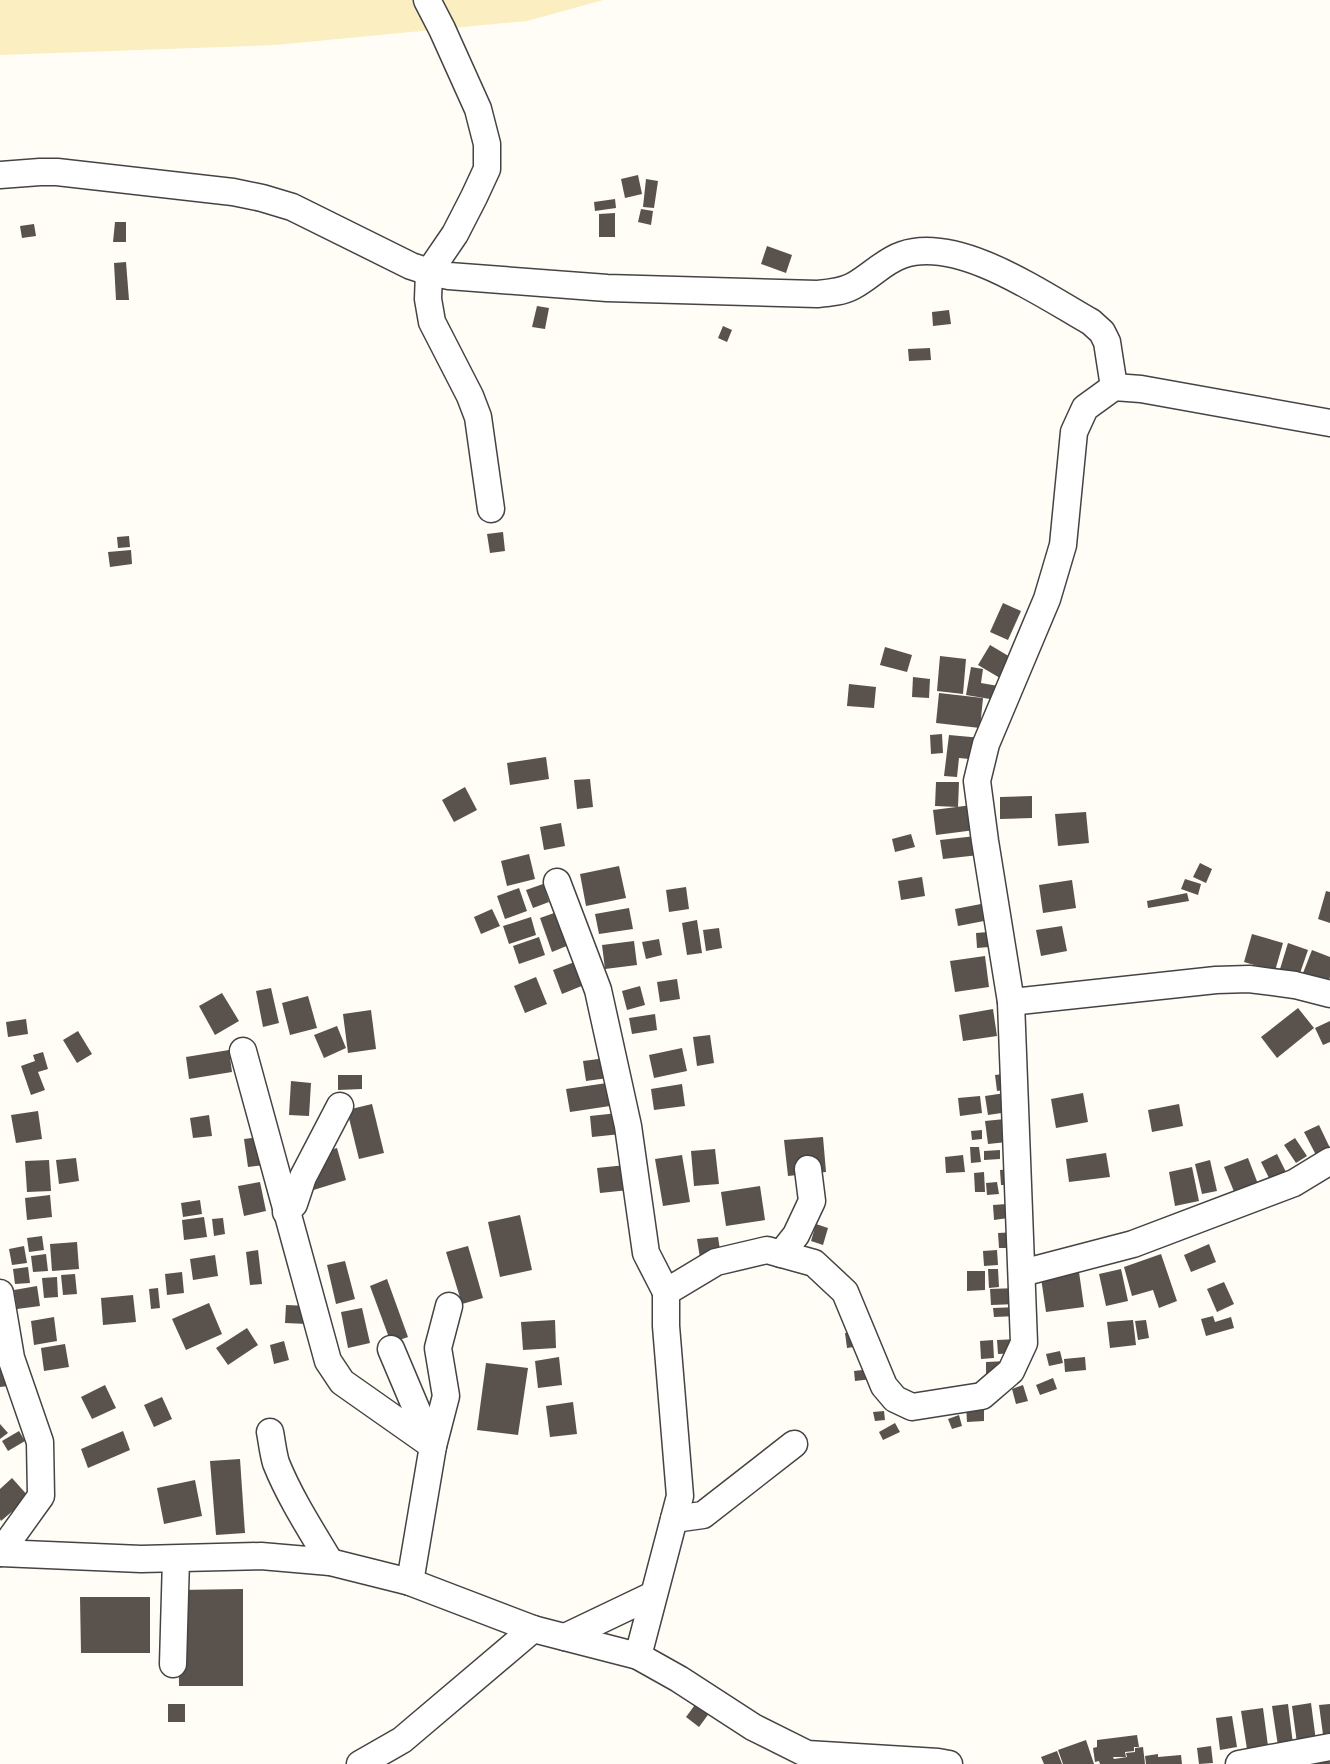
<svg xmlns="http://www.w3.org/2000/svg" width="1330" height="1764" viewBox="0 0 1330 1764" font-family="'Times New Roman',serif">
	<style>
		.sand { fill: #fbeec1 }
		.building { fill: #5a524d }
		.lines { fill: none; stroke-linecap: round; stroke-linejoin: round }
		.minor-casing { stroke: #444; stroke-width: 29 }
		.minor { stroke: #fff; stroke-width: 26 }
	</style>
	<rect width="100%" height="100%" fill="#fffdf5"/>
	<!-- sand -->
	<polygon class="sand" points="0,0 603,0 527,21 275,45 0,55"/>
	<!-- building -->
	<g class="building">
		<polygon points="638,175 642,194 625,198 621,179"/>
		<polygon points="646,179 658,181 654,208 643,207"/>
		<polygon points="615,199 616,208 595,211 594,202"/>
		<polygon points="641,209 653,211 651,225 638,222"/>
		<polygon points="615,213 615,237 599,237 599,214"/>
		<polygon points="115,222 126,222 126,242 113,242"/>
		<polygon points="34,224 36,236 22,238 20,226"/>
		<polygon points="767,246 792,255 786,273 761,264"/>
		<polygon points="126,262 129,300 116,300 114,263"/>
		<polygon points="537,306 549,308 545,329 532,327"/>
		<polygon points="949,310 951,324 933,326 932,312"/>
		<polygon points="723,326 732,330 727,342 718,338"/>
		<polygon points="930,348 931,360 909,361 908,349"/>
		<polygon points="503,532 505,551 490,553 487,534"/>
		<polygon points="129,536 130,547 118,548 117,537"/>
		<polygon points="131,550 132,564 110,567 108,552"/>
		<polygon points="1003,603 1021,611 1008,640 990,632"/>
		<polygon points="990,645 1017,661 1005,681 978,665"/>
		<polygon points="885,647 912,655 907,672 880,665"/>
		<polygon points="940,656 966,659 963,694 937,691"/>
		<polygon points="971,667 983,669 981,683 1004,687 1002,701 966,695"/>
		<polygon points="913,677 930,679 929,698 912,697"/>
		<polygon points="849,684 876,687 874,708 847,706"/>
		<polygon points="939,693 983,698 980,728 936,723"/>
		<polygon points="942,734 943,753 931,754 930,735"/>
		<polygon points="949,735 982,738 980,760 959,758 957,777 944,776"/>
		<polygon points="546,757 549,779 510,785 507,763"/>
		<polygon points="590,779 593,807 577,809 574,780"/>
		<polygon points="936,782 959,782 958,807 935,806"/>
		<polygon points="465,787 477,810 454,822 442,800"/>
		<polygon points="1032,796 1032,818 1000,819 1000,797"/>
		<polygon points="972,805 975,830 936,835 933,810"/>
		<polygon points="1086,812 1089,843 1058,846 1055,814"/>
		<polygon points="561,823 565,846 544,850 540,827"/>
		<polygon points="911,834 915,847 895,852 892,839"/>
		<polygon points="976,836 979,855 943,859 940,840"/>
		<polygon points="529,854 535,879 507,886 501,861"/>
		<polygon points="1200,863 1212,869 1206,883 1193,877"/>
		<polygon points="619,866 626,898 586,906 580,874"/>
		<polygon points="922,877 925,896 901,900 898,881"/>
		<polygon points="1185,879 1201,884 1198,895 1181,889"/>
		<polygon points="1072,880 1076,908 1043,913 1039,885"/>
		<polygon points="543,884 549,902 533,908 526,890"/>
		<polygon points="686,887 689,909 669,912 666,890"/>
		<polygon points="519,888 527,911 505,919 497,896"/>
		<polygon points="1326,891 1330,892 1330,923 1318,919"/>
		<polygon points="1187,893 1189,901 1148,908 1147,901"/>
		<polygon points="981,904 984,921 958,926 955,909"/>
		<polygon points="629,908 633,929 599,934 595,914"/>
		<polygon points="492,909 500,926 481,934 474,917"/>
		<polygon points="557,912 569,945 552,952 540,918"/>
		<polygon points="531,917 536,935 509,944 503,926"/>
		<polygon points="697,920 702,953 687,955 682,923"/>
		<polygon points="1062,926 1067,951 1041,956 1036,930"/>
		<polygon points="719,928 722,948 706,951 703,930"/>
		<polygon points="1000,931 1001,946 977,948 976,933"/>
		<polygon points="1252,934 1283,943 1275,971 1244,962"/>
		<polygon points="539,937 545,955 519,964 513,946"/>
		<polygon points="659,939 662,955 646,959 642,942"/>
		<polygon points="634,941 637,965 605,969 602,945"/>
		<polygon points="1288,943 1308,950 1299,976 1280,969"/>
		<polygon points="1312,950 1330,957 1330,977 1328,983 1303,973"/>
		<polygon points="985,956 989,987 955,992 950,961"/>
		<polygon points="580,960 589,983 562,994 553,970"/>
		<polygon points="536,977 547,1004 525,1013 514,986"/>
		<polygon points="677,979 680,999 660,1002 657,982"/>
		<polygon points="640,986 645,1005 627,1010 622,991"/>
		<polygon points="271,988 279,1023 263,1027 256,991"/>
		<polygon points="222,993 239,1021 215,1035 199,1006"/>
		<polygon points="308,996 317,1028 290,1035 282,1003"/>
		<polygon points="1298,1008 1314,1028 1277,1058 1261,1037"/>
		<polygon points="993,1009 997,1036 963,1041 959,1015"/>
		<polygon points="371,1010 376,1049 348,1053 343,1014"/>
		<polygon points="655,1014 657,1030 632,1034 629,1018"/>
		<polygon points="26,1019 28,1034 8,1037 6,1022"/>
		<polygon points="1330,1021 1330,1042 1323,1045 1315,1028"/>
		<polygon points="337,1026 346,1048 324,1058 314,1035"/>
		<polygon points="78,1031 92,1054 77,1063 63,1040"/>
		<polygon points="710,1035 714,1063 697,1066 693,1037"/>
		<polygon points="682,1048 687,1071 654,1078 649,1055"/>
		<polygon points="229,1050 232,1072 189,1079 186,1057"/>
		<polygon points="43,1052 48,1069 38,1072 45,1090 31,1095 21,1066 35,1061 33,1055"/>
		<polygon points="606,1058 608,1078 586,1081 583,1061"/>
		<polygon points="1010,1073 1012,1089 997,1091 995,1075"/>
		<polygon points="338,1075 362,1075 362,1089 338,1090"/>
		<polygon points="291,1081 311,1083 309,1116 289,1115"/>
		<polygon points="607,1083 610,1106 570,1112 566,1089"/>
		<polygon points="682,1084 685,1106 654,1110 651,1089"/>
		<polygon points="1012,1092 1015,1111 988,1115 985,1096"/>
		<polygon points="1083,1093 1088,1122 1056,1128 1051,1099"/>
		<polygon points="980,1096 982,1113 960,1116 958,1098"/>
		<polygon points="372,1104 384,1153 359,1159 347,1110"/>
		<polygon points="1179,1104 1183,1126 1152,1132 1148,1110"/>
		<polygon points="38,1111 42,1139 16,1143 11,1115"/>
		<polygon points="618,1113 621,1134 592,1137 590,1116"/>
		<polygon points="209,1115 212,1136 193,1138 190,1118"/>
		<polygon points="1015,1118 1017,1141 988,1144 985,1121"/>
		<polygon points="1319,1125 1330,1148 1316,1155 1304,1132"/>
		<polygon points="982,1130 982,1139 972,1140 971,1131"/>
		<polygon points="261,1137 264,1165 248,1167 244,1139"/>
		<polygon points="823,1137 826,1172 788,1176 784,1140"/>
		<polygon points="1295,1138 1307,1156 1296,1163 1284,1145"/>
		<polygon points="970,1147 979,1147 981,1162 971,1163"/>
		<polygon points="337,1148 346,1180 307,1192 297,1160"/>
		<polygon points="715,1149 719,1184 694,1186 691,1151"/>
		<polygon points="1000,1150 1000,1159 984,1160 984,1151"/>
		<polygon points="1106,1153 1110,1177 1069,1182 1066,1159"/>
		<polygon points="1277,1154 1287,1174 1271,1182 1261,1162"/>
		<polygon points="682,1155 690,1202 663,1206 655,1159"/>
		<polygon points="963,1155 965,1172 946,1173 945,1157"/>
		<polygon points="76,1158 79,1181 59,1184 56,1160"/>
		<polygon points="1248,1158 1258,1184 1235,1194 1224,1167"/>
		<polygon points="49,1160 51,1191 27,1192 25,1161"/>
		<polygon points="1210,1160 1217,1191 1202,1194 1195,1164"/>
		<polygon points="626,1165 629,1190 600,1193 597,1168"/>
		<polygon points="1192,1167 1199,1201 1175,1206 1169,1172"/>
		<polygon points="1016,1169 1017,1185 1001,1185 1000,1170"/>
		<polygon points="984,1172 985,1192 975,1192 974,1173"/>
		<polygon points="260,1182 266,1211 244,1216 238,1186"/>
		<polygon points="997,1182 999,1194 987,1195 986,1183"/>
		<polygon points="760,1186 765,1220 726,1226 721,1192"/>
		<polygon points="50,1195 52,1217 27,1220 25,1198"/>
		<polygon points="200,1200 202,1214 183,1217 181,1203"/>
		<polygon points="1007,1204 1008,1218 994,1220 993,1205"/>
		<polygon points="520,1215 532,1270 500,1277 488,1222"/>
		<polygon points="204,1217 207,1237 184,1240 182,1220"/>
		<polygon points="223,1218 225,1234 214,1236 212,1219"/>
		<polygon points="816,1224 828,1228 823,1245 811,1241"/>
		<polygon points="1017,1232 1017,1248 999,1248 998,1233"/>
		<polygon points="42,1236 44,1250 29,1252 27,1238"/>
		<polygon points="718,1237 721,1256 700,1258 697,1239"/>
		<polygon points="77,1242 79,1269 52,1271 50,1244"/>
		<polygon points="1209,1244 1216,1262 1191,1272 1184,1255"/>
		<polygon points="24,1246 27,1263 12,1265 9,1249"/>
		<polygon points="468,1246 483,1298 462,1304 446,1252"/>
		<polygon points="258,1250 262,1284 250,1285 246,1252"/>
		<polygon points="997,1250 998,1265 984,1266 983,1251"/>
		<polygon points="46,1254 48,1271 33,1272 31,1256"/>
		<polygon points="1161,1254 1177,1301 1159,1308 1153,1290 1132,1296 1124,1267"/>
		<polygon points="215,1255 218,1276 193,1280 190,1259"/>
		<polygon points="345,1261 355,1299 336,1304 327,1265"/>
		<polygon points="28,1267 30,1283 15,1284 13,1269"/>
		<polygon points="988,1269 998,1269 999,1287 989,1288"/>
		<polygon points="1121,1269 1128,1301 1106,1306 1099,1274"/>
		<polygon points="967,1271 985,1271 985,1290 967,1291"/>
		<polygon points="182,1272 184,1293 167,1295 165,1274"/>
		<polygon points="1079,1272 1084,1307 1046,1312 1041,1278"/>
		<polygon points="75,1274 77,1294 63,1295 61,1275"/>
		<polygon points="57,1277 58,1297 44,1298 42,1278"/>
		<polygon points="387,1279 408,1337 391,1343 370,1286"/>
		<polygon points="1224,1282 1234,1304 1217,1312 1207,1289"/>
		<polygon points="37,1286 40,1306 17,1309 14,1290"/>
		<polygon points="158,1288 160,1308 151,1309 149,1289"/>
		<polygon points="1017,1288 1018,1304 991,1305 990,1289"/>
		<polygon points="133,1295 136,1322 103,1325 101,1298"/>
		<polygon points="209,1303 222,1334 186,1350 172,1319"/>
		<polygon points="286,1305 309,1306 308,1324 285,1323"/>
		<polygon points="1018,1307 1019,1316 994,1317 993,1308"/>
		<polygon points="362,1308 370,1343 348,1348 341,1312"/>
		<polygon points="1213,1316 1215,1322 1231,1317 1234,1328 1206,1336 1201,1319"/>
		<polygon points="54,1317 57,1341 34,1345 31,1321"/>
		<polygon points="555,1320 556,1348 523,1350 521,1322"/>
		<polygon points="1133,1320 1136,1345 1110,1348 1107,1322"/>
		<polygon points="1146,1320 1149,1338 1138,1340 1135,1321"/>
		<polygon points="247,1328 258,1345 228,1365 216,1348"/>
		<polygon points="859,1331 861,1346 847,1348 845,1333"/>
		<polygon points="1019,1339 1020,1353 998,1354 997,1340"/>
		<polygon points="993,1340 994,1358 981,1359 980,1341"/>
		<polygon points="284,1341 289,1360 274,1364 270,1345"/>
		<polygon points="65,1344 69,1367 44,1371 41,1348"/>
		<polygon points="1060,1351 1063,1363 1049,1366 1046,1354"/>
		<polygon points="559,1357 562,1385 538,1388 535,1361"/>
		<polygon points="1085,1357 1086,1370 1065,1372 1064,1359"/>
		<polygon points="1007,1361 1008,1373 986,1374 986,1362"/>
		<polygon points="486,1363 528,1368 518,1435 477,1430"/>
		<polygon points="7,1368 8,1386 0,1387 0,1369"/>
		<polygon points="871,1369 872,1379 855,1381 854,1371"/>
		<polygon points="1053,1378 1057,1389 1040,1395 1036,1385"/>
		<polygon points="105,1385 116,1408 92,1419 81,1397"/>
		<polygon points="1023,1385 1028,1401 1016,1404 1012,1389"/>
		<polygon points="162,1397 172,1419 154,1427 144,1405"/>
		<polygon points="573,1402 577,1434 550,1437 546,1406"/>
		<polygon points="984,1405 984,1421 967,1422 966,1406"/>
		<polygon points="884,1411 885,1420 875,1421 873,1412"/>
		<polygon points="959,1415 962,1426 952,1429 948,1419"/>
		<polygon points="895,1423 900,1432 883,1440 879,1432"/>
		<polygon points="0,1424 8,1433 0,1439"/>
		<polygon points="19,1431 25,1441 8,1451 2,1441"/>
		<polygon points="123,1431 130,1450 88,1468 81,1449"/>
		<polygon points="240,1459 245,1533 216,1535 210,1461"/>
		<polygon points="12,1478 29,1497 1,1521 0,1519 0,1489"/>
		<polygon points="195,1480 202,1516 164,1524 157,1488"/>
		<polygon points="243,1589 243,1686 179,1686 178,1590"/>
		<polygon points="80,1597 150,1597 150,1653 81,1653"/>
		<polygon points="700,1698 713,1708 699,1727 686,1717"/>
		<polygon points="1311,1703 1316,1741 1297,1743 1292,1706"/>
		<rect x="168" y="1704" width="17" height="18"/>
		<polygon points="1288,1704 1293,1744 1278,1746 1272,1706"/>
		<polygon points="1330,1704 1330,1741 1324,1742 1319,1705"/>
		<polygon points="1263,1708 1268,1746 1247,1749 1241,1711"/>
		<polygon points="1232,1716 1237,1747 1220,1750 1216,1718"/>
		<polygon points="1137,1735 1139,1747 1134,1747 1134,1751 1125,1752 1126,1757 1113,1757 1114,1759 1127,1757 1126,1753 1135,1752 1135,1748 1143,1747 1145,1764 1100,1764 1099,1761 1095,1762 1093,1748 1097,1747 1097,1740"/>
		<polygon points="1086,1740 1094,1764 1063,1764 1058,1750"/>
		<polygon points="1211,1746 1213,1763 1199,1764 1197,1748"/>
		<polygon points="1057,1751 1062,1764 1044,1764 1041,1757"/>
		<polygon points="1158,1754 1158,1757 1181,1755 1182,1764 1146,1764 1145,1756"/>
		<polygon points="1329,1756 1330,1764 1302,1764"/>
	</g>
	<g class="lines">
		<!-- minor casing -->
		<g class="minor-casing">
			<g id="minor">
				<polyline points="427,0 442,29 478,109 487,144 487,169 474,197 455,234 429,272 428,299 432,322 470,396 478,417 491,509"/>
				<path d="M0 175 40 172H57L233 192 262 198 292 207 411 266 429 272 449 276 607 288 817 294C829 293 842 292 853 286 870 277 884 261 902 255 958 235 1043 295 1091 322L1102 332 1107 342 1114 387"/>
				<polyline points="557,882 598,990 628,1126 646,1253 666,1292"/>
				<polyline points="1011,1002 1216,980 1249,979 1295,985 1330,994"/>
				<polyline points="243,1051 328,1361 342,1382 433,1446 410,1582"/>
				<polyline points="286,1212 294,1204 303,1177 340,1106"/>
				<polyline points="781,1254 796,1235 812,1201 808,1169"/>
				<polyline points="1022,1273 1133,1244 1294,1183 1330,1161"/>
				<polyline points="0,1293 11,1358 40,1442 41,1496 0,1553"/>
				<polyline points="391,1349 418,1413 424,1422 437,1429"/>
				<path d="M270 1432C272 1442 273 1453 276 1463 290 1498 311 1530 330 1562"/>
				<polyline points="433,1446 446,1396 438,1348 449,1306"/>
				<polyline points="674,1519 703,1515 794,1444"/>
				<polyline points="0,1553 141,1559 261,1556 330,1562 410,1582 533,1629 638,1656 679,1679 753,1727 807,1754 938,1762 949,1764"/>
				<polyline points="565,1637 653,1595"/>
				<polyline points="638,1656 680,1496 666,1326 666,1292 716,1262 767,1250 814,1263 845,1292 884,1386 895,1399 912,1407 982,1396 1011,1371 1024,1343 1011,1002 985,841 977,781 986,744 1047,599 1063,545 1074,432 1085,408 1114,387 1141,389 1330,423"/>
				<polyline points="173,1664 176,1559"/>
				<polyline points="360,1764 402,1740 533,1629"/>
				<polyline points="1239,1764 1330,1747"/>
			</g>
		</g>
		<!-- minor -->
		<use href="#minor" class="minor"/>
	</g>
</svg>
